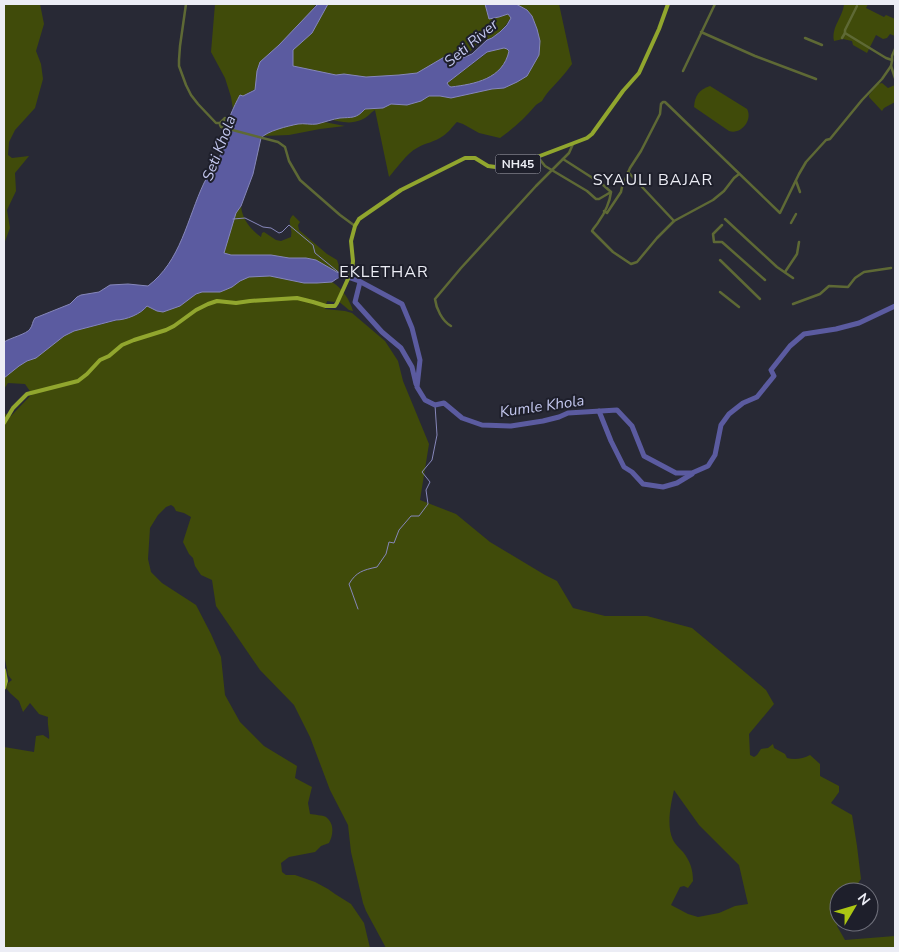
<svg xmlns="http://www.w3.org/2000/svg" width="899" height="952" viewBox="0 0 899 952" font-family="'Nunito Sans',sans-serif">
	<style>
		.green { fill: #404b0a; fill-rule: evenodd }
		.water { fill: #5b5ba0; stroke: #8687ba; fill-rule: evenodd }
		.lines { fill: none; stroke-linecap: round; stroke-linejoin: round }
		.stream { stroke: #8687ba; stroke-width: 1 }
		.river { stroke: #5b5ba0; stroke-width: 5 }
		.minor { stroke: #5e6935; stroke-width: 2.5 }
		.major { stroke: #91a62e; stroke-width: 4 }
		.labels { text-anchor: middle; stroke-width: 4; stroke-linejoin: round; paint-order: stroke }
		.shield { fill: #1e1f2b; stroke: #aeafb8; stroke-width: 1 }
		.shield-label { font-size: 12px; font-weight: bold; fill: #ecedf5 }
		.water-label { font-size: 15px; font-style: italic; fill: #c4c8ef; stroke: #1e1f2b }
		.quarter-label { font-size: 16px; letter-spacing: 1px; fill: #ecedf5; stroke: #1e1f2b }
	</style>
	<rect width="100%" height="100%" fill="#282935"/>
	<!-- green -->
	<g class="green">
		<polygon points="4,4 40,4 44,24 36,51 41,64 43,79 35,108 15,130 9,142 8,155 12,158 29,156 15,173 16,191 7,210 10,228 4,244"/>
		<polygon points="215,4 316,4 307,18 255,89 243,96 240,96 233,109 231,97 225,78 211,52"/>
		<path d="M325 4H478L479 5V4H485L487 10 499 17 508 13 511 17C505 27 498 36 487 40L486 33 482 27C481 42 475 50 461 57L460 59 416 77 340 79 273 60Z"/>
		<path d="M516 4H559L572 64C565 74 557 82 549 91 546 94 544 98 542 101 539 103 538 103 535 106 525 118 513 129 500 138L479 133 463 124 457 122C452 127 449 132 443 136 435 142 425 143 417 148 407 153 396 169 389 177L375 110C370 113 367 118 361 120 349 125 339 121 327 119L364 109H375L383 108 391 104 407 105 421 101 429 96H440L451 98 492 89 505 88 527 10Z"/>
		<path d="M844 4H868L866 8 884 17 886 15 895 19V36L890 34 887 38 883 39 876 35 867 53 853 45 852 41 843 39 834 41C831 27 843 17 844 4Z"/>
		<polygon points="513,29 518,68 475,84 451,87 447,83 483,56"/>
		<polygon points="882,83 888,88 895,85 895,102 884,108 882,111 881,110 869,97 869,95 878,84"/>
		<path d="M710 86 747 109C753 120 741 135 729 131L694 107C695 95 699 90 710 86Z"/>
		<polygon points="324,122 345,126 320,129 289,135 263,136 261,138 256,162 254,124"/>
		<path d="M241 206C242 219 251 230 261 237L262 233 264 232 276 240 281 241 291 237C291 235 292 232 291 230 291 224 287 221 293 215L300 222 298 225 299 230 327 254 337 260 342 275 221 259 224 253 236 212Z"/>
		<path d="M255 274 270 276 304 283 332 282C342 288 350 300 353 311L349 310 337 300 334 302 327 301 325 309 345 311 352 313 385 341 398 361 403 381 429 444 420 500 456 514 490 542 545 575 557 581 573 608 605 616H647L692 628 734 663 766 690 774 704 749 734 750 755 754 757 757 755 761 749 768 748 773 744 774 748 785 754 787 758C794 760 803 759 810 755L820 764V776L839 786V792L831 803 852 815 857 846 861 879 852 892H839V920L837 926 845 940 895 936V948H386L366 911 363 903 351 852 348 825 330 790 310 737 294 705 260 670 216 606 212 580 201 575 195 566 193 558 189 554 183 542 191 517 184 513 176 511 174 507 171 505 166 507 158 515 150 528 148 559 151 572 162 583 196 605 211 634 221 657 225 695 240 722 264 746 297 766 295 778 312 787 308 803 310 814C315 815 322 815 326 817 335 824 333 835 329 843L321 846 315 852 289 857 281 863 282 872 286 875H295L315 882 328 889 335 894 351 904 364 923 370 948H4V747L34 752 36 736 43 735 49 739C50 734 47 724 48 717L39 714 30 703 23 712 19 701 10 693 6 688 8 683 12 680 8 675 4 654V413L11 416 32 394 25 384 8 383 4 389V378L19 366 63 336 74 331 131 317 144 310 149 303ZM674 790 699 825 739 865 748 904 735 906 719 913 698 917 688 914 671 905 680 887 684 886 688 888 693 881C693 869 690 861 683 852 679 848 675 844 673 840 666 825 671 804 674 790Z"/>
	</g>
	<!-- water -->
	<path class="water" d="M318 4H328L312 33 293 50V66L336 75 344 74 366 77 399 75 417 73 446 56 460 59 472 54 487 40 492 38 500 32 507 25 511 18 508 14 499 17 489 19 485 4H516L527 10 532 16 537 29 540 41 539 55 527 76 517 82 504 88 492 89 451 98 440 96H429L421 101 407 105 391 104 383 108 365 109C356 119 352 117 340 118 333 119 325 122 317 124 311 125 304 123 298 124 288 126 267 131 261 138L253 174 241 206 236 213 224 253 231 255H271L289 258H306L316 260 342 275 332 282 317 283H304L270 276 249 277 240 281 232 287 225 290 220 292H202L196 294 180 306 163 312 157 311 147 306C141 314 126 320 116 320L74 331 64 336 36 358 27 361 19 366 4 378V342C10 338 27 334 30 329 33 325 32 322 35 318L70 304 77 297 81 295 99 292 110 285 128 284 148 286C181 261 187 219 204 183 210 171 221 159 223 146 224 144 223 140 223 138 225 126 234 106 240 95L243 96 255 90 257 71 260 62 279 45ZM504 48 507 49 509 51C503 79 475 84 451 87L449 86 447 83 487 52Z"/>
	<g class="lines">
		<!-- stream -->
		<g class="stream">
			<polyline points="233,219 245,218 263,227 271,228 279,233 282,232 289,225 313,245 315,253 342,275"/>
			<path d="M358 609 349 584C356 572 363 570 377 567L386 554 389 542 394 543 399 530 411 516H419L428 504 426 490 430 482 422 472 432 460 437 435 435 405"/>
		</g>
		<!-- river -->
		<g class="river">
			<polyline points="337,276 342,275 359,281 402,304 412,328 420,360 417,387 425,400 435,405 444,403 462,418 482,425 511,426 543,421 559,417 568,413 617,410 632,426 644,456 676,473 692,473 708,466 715,455 721,425 729,414 743,403 757,397 774,376 771,370 790,346 804,334 836,329 859,323 895,306"/>
			<polyline points="360,282 355,302 382,332 401,348 412,367 416,384"/>
			<polyline points="599,411 611,441 624,467 632,472 643,484 663,487 677,483 692,474"/>
		</g>
		<!-- minor -->
		<g class="minor">
			<polyline points="186,4 180,46 179,60 179,66 186,85 191,95 198,104 216,123 220,123 225,118 225,120 220,125 221,127 278,142 285,147 289,161 300,180 340,215 355,226"/>
			<polyline points="857,6 845,30 845,33 886,58 892,60"/>
			<polyline points="701,32 755,56 816,79"/>
			<polyline points="805,38 822,45"/>
			<polyline points="842,38 845,33"/>
			<polyline points="891,66 895,78"/>
			<polyline points="683,71 715,4"/>
			<polyline points="538,157 545,166 587,191 596,199 599,199 611,192"/>
			<path d="M563 159 602 184 611 192C610 201 605 213 599 221 597 225 594 227 592 231L613 252 631 264 637 262 657 238 674 221 713 200 724 191 734 178 739 174"/>
			<polyline points="628,172 674,221"/>
			<polyline points="796,181 800,192"/>
			<polyline points="604,211 607,213 621,192 622,187 630,168 641,151 660,114 661,104 663,102 665,102 780,213 799,174 806,162 826,140 830,139 862,100 882,79 891,66 892,61 892,56 895,49"/>
			<polyline points="725,219 777,267 793,278"/>
			<polyline points="791,223 796,214"/>
			<polyline points="722,225 713,234 714,242 722,242 765,280"/>
			<polyline points="720,260 760,299"/>
			<polyline points="785,272 797,254 799,242"/>
			<polyline points="720,292 739,307"/>
			<polyline points="793,304 820,294 829,286 848,287 855,278 864,272 891,268"/>
			<path d="M451 326C442 321 436 308 435 299L461 268 536 186 569 153 573 144"/>
		</g>
		<!-- major -->
		<g class="major">
			<polyline points="4,423 13,408 27,394 78,381 87,374 100,360 109,356 122,345 134,340 166,330 174,326 196,310 208,304 217,301 236,303 250,301 297,298 313,302 326,306 335,306 337,303 352,270 353,261 351,241 355,226 359,219 401,190 465,158 475,158 488,166 503,168 524,162 587,138 592,134 623,91 639,73 659,29 668,4"/>
			<polyline points="4,670 6,681 4,688"/>
		</g>
	</g>
	<g class="labels">
		<!-- shield labels -->
		<rect class="shield" x="495.5" y="154.5" width="45" height="19" rx="4"/>
		<g class="shield-label">
			<text x="518" y="168">NH45</text>
		</g>
		<!-- water labels -->
		<g class="water-label">
			<text transform="translate(471 43) rotate(-40)" y="5">Seti River</text>
			<text transform="translate(219 148) rotate(-69)" y="5">Seti Khola</text>
			<text transform="translate(542 406) rotate(-8)" y="5">Kumle Khola</text>
		</g>
		<!-- quarter labels -->
		<g class="quarter-label">
			<text x="653" y="185">SYAULI BAJAR</text>
			<text x="384" y="277">EKLETHAR</text>
		</g>
	</g>
	<!-- border -->
	<rect width="899" height="952" fill="none" stroke="#ecedf5" stroke-width="10"/>
	<!-- north arrow -->
	<g transform="translate(854 907) rotate(52)"><circle r="24" fill="#1e1f2b" stroke="#70717c"/>
	<path d="M0-4L9 19L0 12L-9 19Z" fill="#acc613"/>
	<text y="-8" font-size="14" font-weight="bold" text-anchor="middle" fill="#ecedf5">N</text>
	</g>
</svg>
